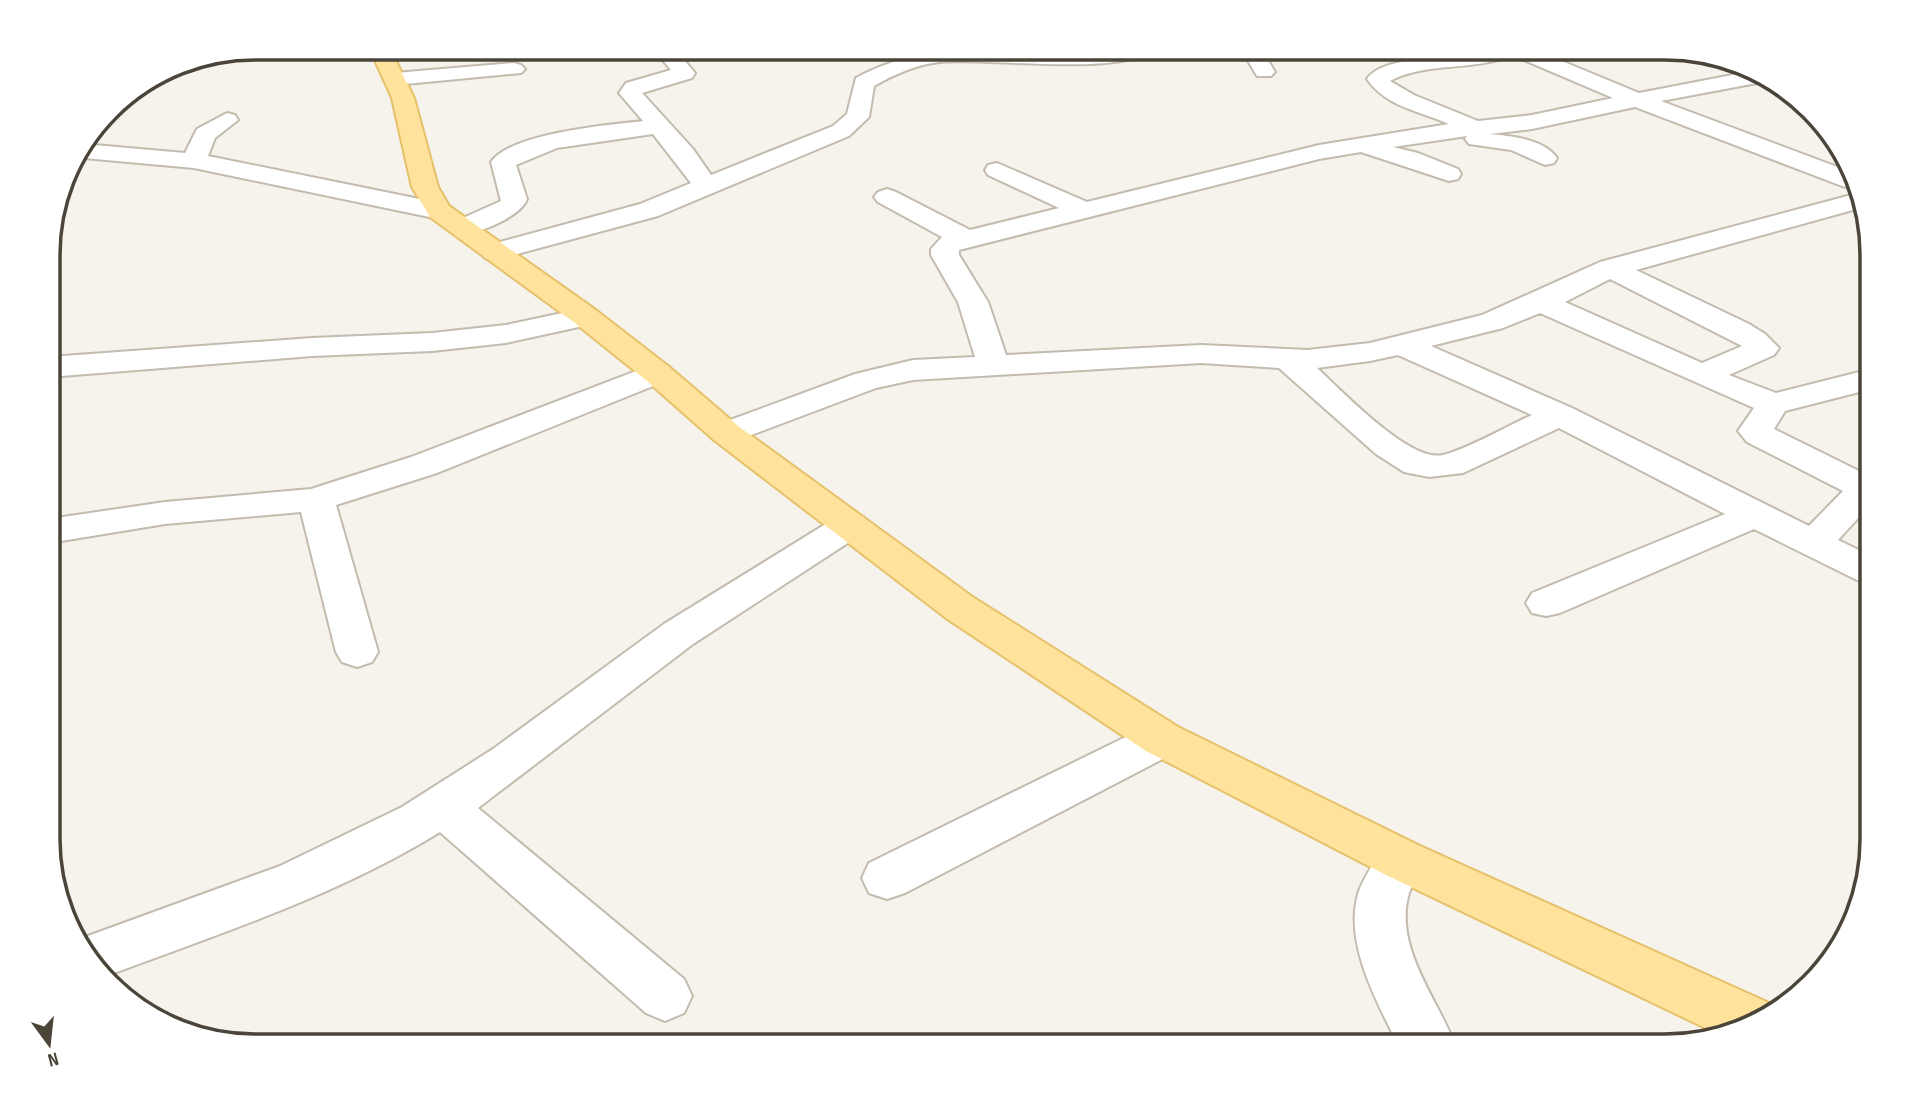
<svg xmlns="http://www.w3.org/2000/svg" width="1919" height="1093" viewBox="0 0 1919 1093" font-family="'Sofia Sans Condensed',sans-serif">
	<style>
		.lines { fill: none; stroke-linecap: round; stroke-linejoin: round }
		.minor-casing { stroke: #c2bbae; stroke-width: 4 }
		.major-casing { stroke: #e6c16a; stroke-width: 4 }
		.minor { fill: #fff; fill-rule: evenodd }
		.major { fill: #ffe39c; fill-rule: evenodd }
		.rim { fill: none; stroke: #4b4439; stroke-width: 3.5 }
	</style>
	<rect width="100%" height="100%" fill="#f6f3ec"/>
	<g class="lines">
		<!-- minor casing -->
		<g class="minor-casing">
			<g id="minor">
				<path d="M652 47H673L695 73 692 78 642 93 693 149 711 175 833 126 847 114 856 78C931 37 1005 51 1086 52 1110 53 1131 47 1155 47 1132 78 982 57 939 62 915 65 895 74 874 86L869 117 849 136 658 216 495 260 485 258 481 252 485 246 640 204 691 183 653 134 557 148 516 165 527 199C521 217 472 238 454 234L451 228 454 222 501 201 491 162C511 133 608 125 643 121L619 93 626 83 671 70Z"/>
				<polygon points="1240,47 1260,47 1275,72 1271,76 1257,76"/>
				<path d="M1496 47H1528L1639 93 1753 71 1768 75 1773 80 1661 101 1848 171 1853 188 1842 186 1635 107 1532 129 1490 134C1511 136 1544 139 1557 158L1554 163 1545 165 1511 150 1469 144 1465 139 1467 136 1393 147 1418 153 1458 169 1461 174 1458 179 1449 181 1361 152 1319 159 959 250V255L988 302 1006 355 1201 345 1308 350 1370 343 1482 315 1600 262 1855 194 1860 208 1636 270 1749 324 1765 334 1779 348 1774 355 1729 375 1776 393 1871 369V389L1785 411 1774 429 1871 477V504L1838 540 1871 556V584L1857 580 1754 529 1560 613 1546 616 1532 613 1526 603 1532 593 1725 514 1559 428 1463 473 1429 477 1404 472 1376 454 1279 368 1201 363 913 380 876 388 738 440 726 443 714 440 709 433 714 426 855 374 913 360 975 357 958 302 931 255V249L942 237 878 202 874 197 878 192 887 189 896 192 970 230 1059 208 988 175 985 170 988 165 997 163 1087 202 1319 145 1449 124C1420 111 1386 107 1367 79 1386 52 1464 61 1496 47ZM1512 55 1613 98 1532 115 1478 121 1414 95 1390 81C1427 61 1473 72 1512 55ZM1610 279 1742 346 1702 363 1565 302ZM1540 313 1754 408 1738 431 1747 442 1843 491 1809 526 1572 408 1431 346 1503 328ZM1398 355 1532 415C1507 426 1468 449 1443 455 1410 463 1341 390 1317 368L1370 361Z"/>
				<polygon points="514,63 521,65 525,69 521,73 395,85 387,84 384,79 387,74 395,73"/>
				<polygon points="227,113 235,115 238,120 215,138 208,156 439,203 448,205 452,211 448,217 439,219 194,168 73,157 83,144 185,153 197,129"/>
				<polygon points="586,308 597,311 601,317 597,323 506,343 432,351 312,356 49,377 49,357 312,338 432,333 506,325"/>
				<polygon points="657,363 668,366 673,373 668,380 437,473 336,505 378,652 372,662 357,667 342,662 336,652 301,512 165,524 49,543 49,519 165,502 311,489 411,457"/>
				<path d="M850 513 863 517 869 525 863 533 693 644 478 808 684 979 692 996 684 1013 665 1021 646 1013 440 832C336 896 219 934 106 976L82 953 77 940 280 866 402 807 493 749 664 624 837 517Z"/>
				<polygon points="1162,722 1178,727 1185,739 1178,751 905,893 887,899 869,893 862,878 869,863 1146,727"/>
				<path d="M1402 840 1420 846 1427 860C1422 871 1413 882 1409 893 1393 947 1438 999 1455 1045H1398C1377 1001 1344 944 1358 894 1363 877 1376 861 1384 846Z"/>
			</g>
		</g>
		<!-- major casing -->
		<g class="major-casing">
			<polygon id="major" points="369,47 389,47 414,98 438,187 449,206 597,311 668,366 738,426 974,598 1178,727 1420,846 1769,1003 1773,1013 1716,1033 1384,874 1146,751 946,618 714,440 646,380 575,323 430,217 412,187 392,98"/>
		</g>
		<!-- minor -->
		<use href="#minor" class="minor"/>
		<!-- major -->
		<use href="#major" class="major"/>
	</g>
	<!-- crop -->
	<path d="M0 0H1919V1093H0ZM255 60H1665A195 195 0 0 1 1860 255V839A195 195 0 0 1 1665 1034H255A195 195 0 0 1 60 839V255A195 195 0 0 1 255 60Z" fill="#fff" fill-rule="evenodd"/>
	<path class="rim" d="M255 60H1665A195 195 0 0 1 1860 255V839A195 195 0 0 1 1665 1034H255A195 195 0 0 1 60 839V255A195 195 0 0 1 255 60Z"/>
	<!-- north arrow -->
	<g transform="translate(49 1044) rotate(165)" stroke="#ffffff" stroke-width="5" paint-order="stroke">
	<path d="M0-5L12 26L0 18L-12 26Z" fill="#4b4439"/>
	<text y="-10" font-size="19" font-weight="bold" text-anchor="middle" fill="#4b4439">N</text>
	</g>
</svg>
